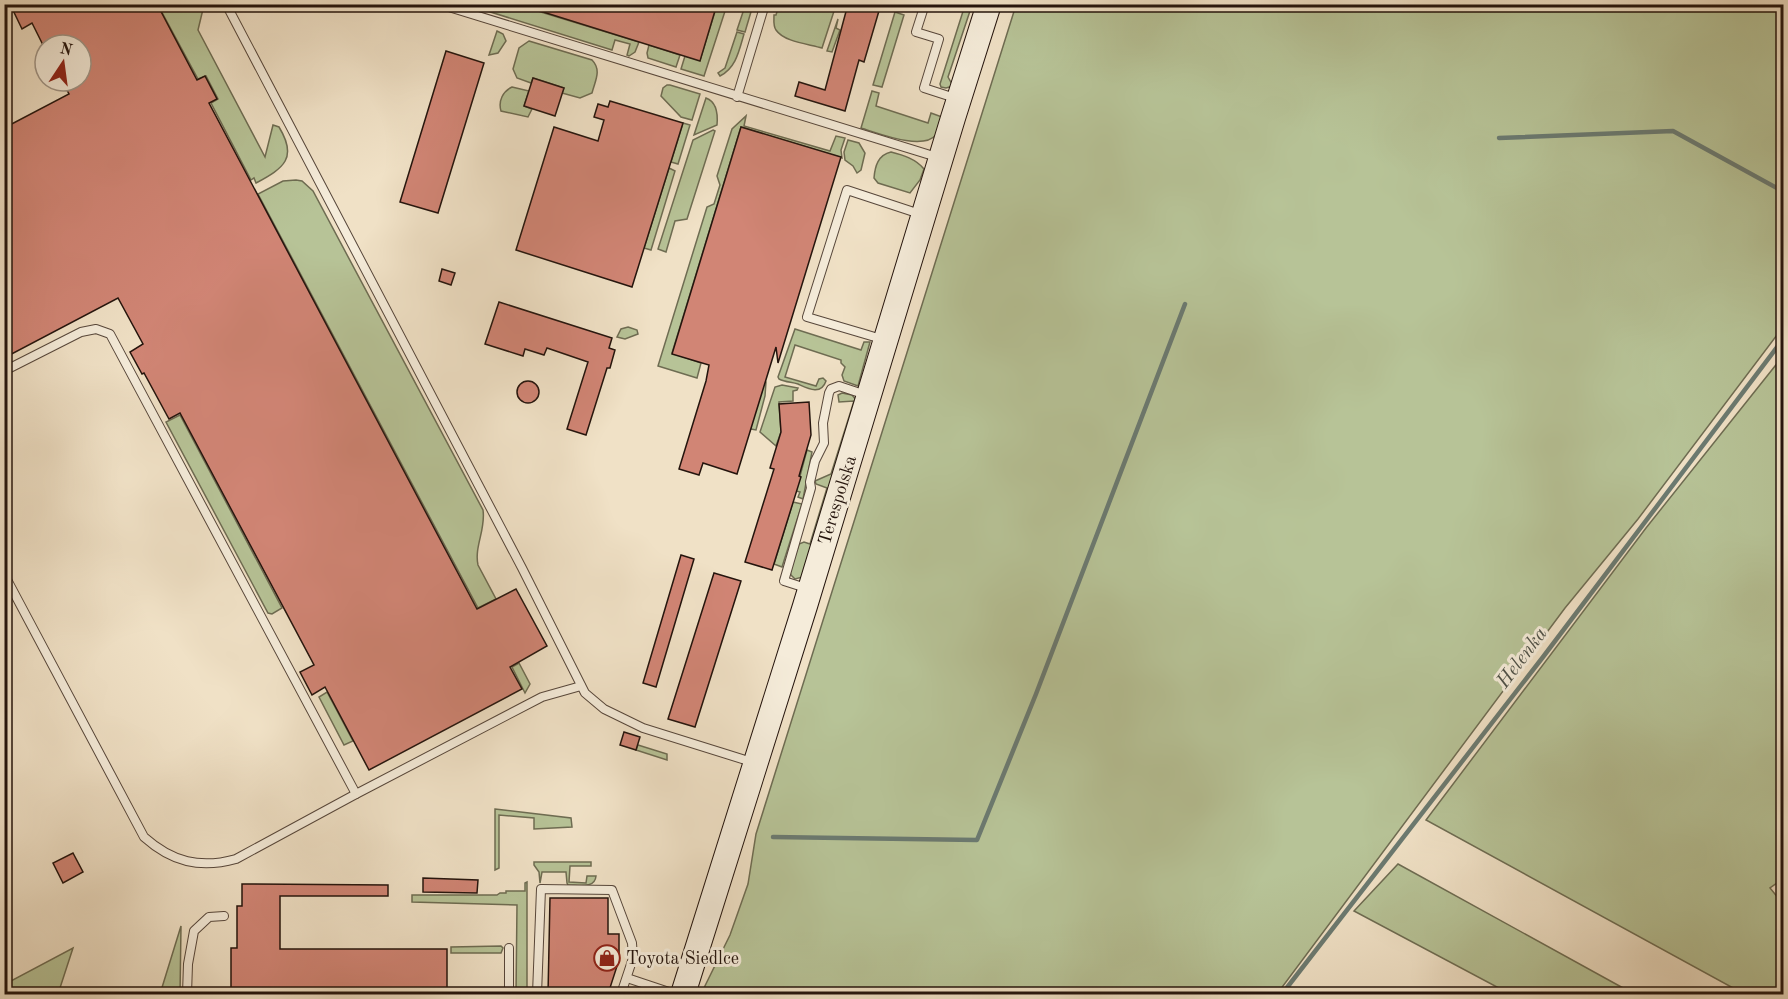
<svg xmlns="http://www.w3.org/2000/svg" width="1788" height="999" viewBox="0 0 1788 999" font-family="'Old Standard TT',serif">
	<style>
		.green { fill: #b7c397; stroke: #6e6c52; stroke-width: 1.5 }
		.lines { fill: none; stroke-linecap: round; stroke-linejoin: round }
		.stream { stroke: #6b7a71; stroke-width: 4.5 }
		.building { fill: #d18575; stroke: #24140d; stroke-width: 1.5 }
		.lane-casing { stroke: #57473b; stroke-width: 10 }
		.secondary-casing { stroke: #24140d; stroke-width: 26 }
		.lane { stroke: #f5ecda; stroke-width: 8 }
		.secondary { stroke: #f5ecda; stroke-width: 24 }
		.labels { text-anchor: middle; stroke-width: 6; stroke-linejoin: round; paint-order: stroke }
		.street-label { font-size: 18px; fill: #24140d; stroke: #f5ecda }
		.poi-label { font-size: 18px; fill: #24140d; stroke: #f5ecda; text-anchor: start }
		.water-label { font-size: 20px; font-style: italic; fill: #4d5047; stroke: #f5ecda }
	</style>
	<rect width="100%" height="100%" fill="#f0e1c6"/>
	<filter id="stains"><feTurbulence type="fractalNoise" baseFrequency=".00333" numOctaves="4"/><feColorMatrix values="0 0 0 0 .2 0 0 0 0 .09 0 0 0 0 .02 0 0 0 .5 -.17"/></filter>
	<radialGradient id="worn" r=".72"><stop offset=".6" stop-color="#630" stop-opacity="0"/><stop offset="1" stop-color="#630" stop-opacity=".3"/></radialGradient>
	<!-- green -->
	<g class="green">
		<path d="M158 5H204L198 30 265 157 273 125 279 127C298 158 284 168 256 183L254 178 251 180 211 103 218 99 206 76 198 79Z"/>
		<polygon points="468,5 518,5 639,42 635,52 629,56 627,55 630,44 615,40 612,50"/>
		<polygon points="717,5 727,5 704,76 681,69 685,56 700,60"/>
		<polygon points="741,5 753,5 745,32 737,30 745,6"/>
		<path d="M779 5H836L822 48C809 44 784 42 776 30 773 26 774 19 774 15H776Z"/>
		<polygon points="965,5 972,5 948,77 953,86 946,88 941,87 940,84"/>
		<polygon points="1016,5 1783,5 1783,327 1638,519 1565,608 1277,994 701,994 730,935 748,884 756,834"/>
		<polygon points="895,12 904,15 882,87 873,85"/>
		<polygon points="838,19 836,28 840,30 832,52 827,51"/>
		<polygon points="497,31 503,34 506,41 498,53 489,55"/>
		<path d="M737 32 744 34C739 51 736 68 720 76L718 73 725 68Z"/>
		<path d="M529 41 592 60C602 70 595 81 592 93L580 98 562 93 564 88 533 78 531 83 517 78 513 69 519 48Z"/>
		<polygon points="649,45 680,55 676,67 648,58 647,53"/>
		<polygon points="667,85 670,85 700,94 692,120 681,117 661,96 663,88"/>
		<path d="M512 87 529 91 524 106 532 109 528 117 501 111C498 101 503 91 512 87Z"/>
		<path d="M872 91 879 93 876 106 928 123 931 113 942 117C941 122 939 131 936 135 922 151 878 133 861 128Z"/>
		<path d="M706 98C717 102 718 114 717 125L694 135Z"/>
		<polygon points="746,116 744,126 830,151 836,136 845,138 841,150 842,158 741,127 672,353 701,363 697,378 658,366 707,207 714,204 720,185 717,176 732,129"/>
		<polygon points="683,123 690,125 678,164 671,162"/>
		<polygon points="713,130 715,131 687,219 675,221 666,252 658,249 693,140"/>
		<polygon points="848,140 859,143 865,153 861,170 857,173 853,166 845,160 844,152"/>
		<path d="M891 152C903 155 916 159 924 169L920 180 910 193 878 183 874 178C875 166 878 155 891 152Z"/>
		<polygon points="669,168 675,171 651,250 644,248"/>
		<path d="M296 180 302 181 313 191 483 510C486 529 474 547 478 565L496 599 478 608 258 194 283 181Z"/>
		<polygon points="628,327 637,330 638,334 625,339 617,337 621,329"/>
		<path d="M795 329 861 350 864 342H870L858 386 844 381 842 375 845 367 841 363V360L795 345 785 377 816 386 819 379 823 378 826 381C821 396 807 388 798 384 791 382 785 382 779 379L778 377Z"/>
		<polygon points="1783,356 1784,878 1770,888 1783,904 1783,994 1744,994 1426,820 1646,528"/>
		<polygon points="712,366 766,382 765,396 756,430 751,429"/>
		<polygon points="782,385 798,388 797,390 793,391 793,401 779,402 781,432 776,446 760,432 775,387"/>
		<polygon points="842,393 852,395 857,401 803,577 795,579 791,575 790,572 799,544 804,542 810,544 827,488 816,484 815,481 831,474 854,401 839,402 838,395"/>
		<polygon points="180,415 282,608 272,614 268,613 166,422"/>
		<polygon points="807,450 812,452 803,499 798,497 800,492 796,491"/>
		<polygon points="793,502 802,504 782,567 774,564"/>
		<polygon points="519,663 530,684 525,693 512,667"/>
		<polygon points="327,692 353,741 344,745 319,697"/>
		<polygon points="638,745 667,754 667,760 636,750"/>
		<polygon points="495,809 571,818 572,827 534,829 534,818 499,815 499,868 495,870"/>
		<path d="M534 862H591V866H570L569 882 586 883 587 876H596C595 889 579 885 568 885L567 883 566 872H542L540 883 539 872 534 865Z"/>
		<polygon points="1398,864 1634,994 1510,994 1354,911"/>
		<polygon points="527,882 527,994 516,994 517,905 412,902 412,895 497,895 500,893 506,893 506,891 525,891 525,883"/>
		<polygon points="181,926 180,994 160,994"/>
		<polygon points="501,946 503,948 501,953 451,953 451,947"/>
		<polygon points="73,948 58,994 12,994 7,983"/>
	</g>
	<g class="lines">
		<!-- stream -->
		<g class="stream">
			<polyline points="1499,138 1673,131 1784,192"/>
			<polyline points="773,837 977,840 1036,694 1185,304"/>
			<polyline points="1282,994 1543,657 1784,338"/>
		</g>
	</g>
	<!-- building -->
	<g class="building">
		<polygon points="10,4 157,4 197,80 205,76 217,99 209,103 477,609 516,589 547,646 510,667 522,689 369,770 325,687 312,695 300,672 314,665 180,413 169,419 144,373 142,374 130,352 143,344 118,298 4,358 4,128 69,94 62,81 81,81 81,45 43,45 32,23 22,29"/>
		<polygon points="527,4 717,4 700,61 527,7"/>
		<polygon points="848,4 881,4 864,62 859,60 845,111 795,96 799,82 825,90"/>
		<polygon points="446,51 484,63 438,213 400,202"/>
		<polygon points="533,78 564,88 555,116 524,106"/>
		<polygon points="610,101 683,123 632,287 516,250 554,127 598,141 604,120 594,117 598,104 608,107"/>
		<polygon points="741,127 841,157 778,363 776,347 737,474 703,463 699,475 679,469 706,381 709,365 672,354"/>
		<polygon points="442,269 455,273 451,285 439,281"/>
		<polygon points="499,302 612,338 609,348 615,350 610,368 607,368 586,435 567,429 588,362 547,348 544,355 525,349 523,356 485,344"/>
		<circle cx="528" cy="392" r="11"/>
		<polygon points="809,402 811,435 799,476 801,477 772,570 745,562 774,469 770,468 781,432 779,404"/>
		<polygon points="681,555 694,559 656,687 643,683"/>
		<polygon points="714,573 741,581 695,727 668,719"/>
		<polygon points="624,732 640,737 636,750 620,745"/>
		<polygon points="73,853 83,872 63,883 53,863"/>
		<polygon points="423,878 478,880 477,893 423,892"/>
		<polygon points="242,884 388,885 388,896 280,896 280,949 447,949 447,994 231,994 231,948 237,948 237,906 242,906"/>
		<polygon points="550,898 608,898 608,934 619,934 619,960 608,994 548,994"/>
	</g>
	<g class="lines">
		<!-- lane casing -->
		<g class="lane-casing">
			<g id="lane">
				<polyline points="226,4 522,568 585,693 604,709 643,728 755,763"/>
				<polyline points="439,4 940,158"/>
				<polyline points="925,4 916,32 939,39 924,88 958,99"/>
				<polyline points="737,97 765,4"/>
				<polyline points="885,340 807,317 847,190 923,215"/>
				<polyline points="4,371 81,332 96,329 110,334 356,794"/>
				<path d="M4 574 144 837C172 862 200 869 236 859L356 794 542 697 581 686"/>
				<polyline points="809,589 784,581 811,488 810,482 815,461 824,443 823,423 829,393 831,389 839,386 866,395"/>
				<polyline points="627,978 675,994"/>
				<polyline points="187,994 188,964 194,931 209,917 224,916"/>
				<polyline points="509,994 509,948"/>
				<polyline points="537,994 541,889 612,890 632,943 633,958 621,994"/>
			</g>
		</g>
		<!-- secondary casing -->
		<g class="secondary-casing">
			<polyline id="secondary" points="683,994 805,606 953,118 989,4"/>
		</g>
		<!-- lane -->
		<use href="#lane" class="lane"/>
		<!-- secondary -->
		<use href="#secondary" class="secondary"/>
	</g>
	<!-- icons -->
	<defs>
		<g id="shop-ring" transform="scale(1.35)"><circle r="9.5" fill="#f5ecda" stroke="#8f2418" stroke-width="1.5"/><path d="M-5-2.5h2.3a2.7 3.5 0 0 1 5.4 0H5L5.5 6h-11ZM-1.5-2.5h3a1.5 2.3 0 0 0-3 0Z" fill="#8f2418"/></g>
	</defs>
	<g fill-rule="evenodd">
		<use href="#shop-ring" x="607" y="958"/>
	</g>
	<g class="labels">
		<!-- street labels -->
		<g class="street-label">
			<text transform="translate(837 500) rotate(-73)" y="6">Terespolska</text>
		</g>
		<!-- poi labels -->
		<g class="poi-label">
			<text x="626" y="964">Toyota Siedlce</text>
		</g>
		<!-- water labels -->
		<g class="water-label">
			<text transform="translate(1521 657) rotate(-53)" y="7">Helenka</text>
		</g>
	</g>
	<!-- margin -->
	<rect width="1788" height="999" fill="none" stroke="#f0e1c6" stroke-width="24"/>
	<rect x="6" y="6" width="1776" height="987" fill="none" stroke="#24140d" stroke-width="3"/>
	<rect x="12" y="12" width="1764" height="975" fill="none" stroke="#24140d" stroke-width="1.5"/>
	<!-- north arrow -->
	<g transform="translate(63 63) rotate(13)"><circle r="28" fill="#f5ecda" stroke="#a19688" stroke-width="1.5"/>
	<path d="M0-4.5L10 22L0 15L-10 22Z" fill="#8f2418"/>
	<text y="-9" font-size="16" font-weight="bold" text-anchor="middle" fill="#24140d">N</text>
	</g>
	<rect width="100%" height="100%" filter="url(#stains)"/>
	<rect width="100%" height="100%" fill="url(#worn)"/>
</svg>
